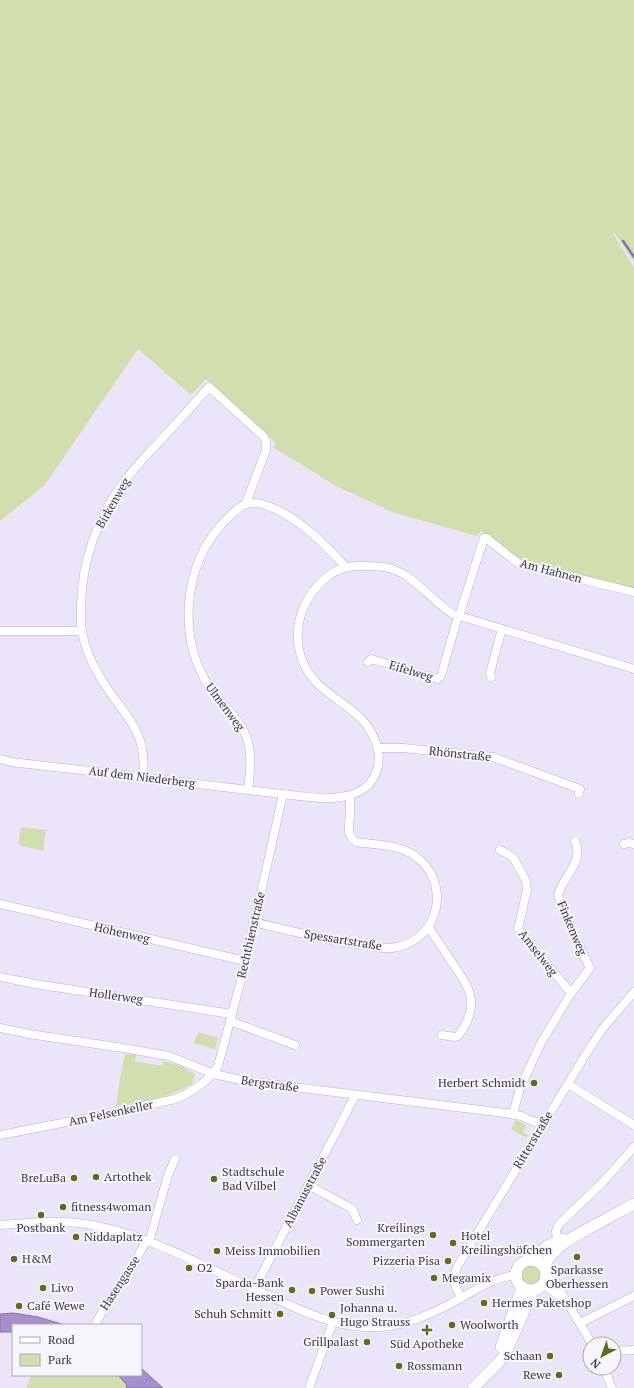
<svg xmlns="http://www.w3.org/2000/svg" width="634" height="1388" viewBox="0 0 634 1388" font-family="'PT Serif',serif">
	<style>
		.green { fill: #d0dfad }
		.water { fill: #a68ecf; stroke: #8674a5 }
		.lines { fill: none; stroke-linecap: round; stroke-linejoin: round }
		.stream { stroke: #8674a5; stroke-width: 2.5 }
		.street-casing { stroke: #baafd0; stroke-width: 9 }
		.secondary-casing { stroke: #baafd0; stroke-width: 12 }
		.street { stroke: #fff; stroke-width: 8 }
		.secondary { stroke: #fff; stroke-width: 11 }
		.poi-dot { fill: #5d6f1c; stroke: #f7f5fc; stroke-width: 1.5 }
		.labels { text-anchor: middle; stroke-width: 4; stroke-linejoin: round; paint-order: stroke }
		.street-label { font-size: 12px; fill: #3b3744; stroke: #f7f5fc }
		.poi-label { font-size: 12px; fill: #3b3744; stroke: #f7f5fc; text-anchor: start }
	</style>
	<rect width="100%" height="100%" fill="#ece5fa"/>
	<!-- green -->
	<g class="green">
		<polygon points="0,0 634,0 634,262 614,232 613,233 634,268 634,588 519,561 481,531 477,536 395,513 338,487 274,448 275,442 206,379 191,395 138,349 44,486 0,521"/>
		<polygon points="21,827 46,830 43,851 18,845"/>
		<polygon points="198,1032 218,1038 215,1049 194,1043"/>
		<path d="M125 1054 136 1055 135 1061 162 1066 164 1061 183 1067 195 1074 192 1084C169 1098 142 1102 116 1106L121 1073Z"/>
		<polygon points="516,1120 526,1125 523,1132 528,1135 526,1138 511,1129"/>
		<circle cx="531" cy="1275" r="11"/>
		<polygon points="32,1375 118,1375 126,1384 127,1388 26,1388"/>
	</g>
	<!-- water -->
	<g class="water">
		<polygon points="13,1313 38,1317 65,1325 13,1325 13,1332 0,1332 0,1314"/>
		<polygon points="141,1368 163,1388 127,1388 126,1384 118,1375 141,1375"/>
	</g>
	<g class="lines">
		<!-- stream -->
		<polyline class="stream" points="623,241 634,257"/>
		<!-- street casing -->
		<g class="street-casing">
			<g id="street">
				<polyline points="459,616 484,538 486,538 519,564 523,565 634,592"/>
				<polyline points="0,631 82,631"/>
				<polyline points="368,662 371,659 438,679 441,676 458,616"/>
				<polyline points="491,677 490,673 502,629"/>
				<polyline points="378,748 403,748 493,757 580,789 579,793"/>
				<path d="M0 759 11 762C82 770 152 778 223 787 248 790 273 793 299 796 310 797 321 799 333 798 345 797 355 795 365 788 378 778 382 758 376 743 365 711 339 705 318 684 287 653 293 604 327 577 338 568 351 565 366 566 375 566 384 566 392 569 417 577 431 601 453 614L634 669"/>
				<path d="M143 777C148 727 122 715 100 677 92 664 85 648 82 632 80 624 81 614 81 605 82 560 98 515 126 479 135 467 146 456 156 445 174 426 192 406 209 387L263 436 266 441V450L246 503"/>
				<path d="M248 790C250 772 253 754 246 736 239 716 219 703 208 685 178 636 183 567 222 524 236 509 246 497 268 506 300 518 323 543 346 567"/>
				<polyline points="624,844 629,843 634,844"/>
				<polyline points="500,850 513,857 526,881 527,890 518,929 571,993"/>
				<polyline points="0,904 245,961"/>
				<path d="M253 922C288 930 322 939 357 944 370 946 384 950 397 947 441 938 451 881 415 856 399 844 375 845 356 842 346 835 349 826 350 815 350 809 350 802 350 796"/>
				<path d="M429 928C437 940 445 952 453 964 472 991 480 1006 458 1036L455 1037 442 1035"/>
				<polyline points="0,977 35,984 232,1014"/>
				<polyline points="230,1021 295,1045"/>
				<polyline points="0,1028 29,1034 123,1048 169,1056 214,1074 245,1081 505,1113 521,1116 542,1125"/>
				<polyline points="568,1084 634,1125"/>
				<path d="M513 1114 520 1088 541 1043 571 993 590 968 566 918 558 895C563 876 585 862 575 841"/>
				<path d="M0 1135 98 1116 175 1099C191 1093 210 1080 218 1066L243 973 283 794"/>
				<polyline points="308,1185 349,1207 353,1210 357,1220"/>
				<path d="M0 1225C26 1223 53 1220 78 1223 141 1230 204 1267 261 1292 294 1307 330 1326 366 1327 398 1329 425 1317 452 1303 473 1292 491 1278 515 1275"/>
				<polyline points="557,1241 556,1231 559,1224 602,1183 634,1147"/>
				<polyline points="149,1242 168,1175 175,1159"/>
				<polyline points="546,1272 555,1282 592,1344"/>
				<polyline points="543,1284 563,1299"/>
				<polyline points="254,1289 354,1098 355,1095"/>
				<path d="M461 1297C454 1284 452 1282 457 1267L586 1054 603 1028 634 992"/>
				<polyline points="580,1323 634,1296"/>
				<polyline points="95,1325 106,1304 133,1266 146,1241"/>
				<polyline points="614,1351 634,1350"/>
				<polyline points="604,1368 612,1388"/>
				<polyline points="309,1388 333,1322"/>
			</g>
		</g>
		<!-- secondary casing -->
		<g class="secondary-casing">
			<g id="secondary">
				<polyline points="533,1259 547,1246 563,1239"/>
				<circle cx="531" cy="1275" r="15"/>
				<path d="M544 1267C554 1246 573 1237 593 1226 607 1219 620 1211 634 1204"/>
				<polyline points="501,1347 522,1287"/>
				<polyline points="473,1388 499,1362 505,1355 533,1290"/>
			</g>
		</g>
		<!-- street -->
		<use href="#street" class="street"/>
		<!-- secondary -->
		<use href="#secondary" class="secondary"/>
	</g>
	<!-- markers -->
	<g class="poi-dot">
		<circle cx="534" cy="1083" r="4"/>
		<circle cx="96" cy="1177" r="4"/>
		<circle cx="74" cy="1178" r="4"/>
		<circle cx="214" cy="1179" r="4"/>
		<circle cx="63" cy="1207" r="4"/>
		<circle cx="41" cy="1215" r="4"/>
		<circle cx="433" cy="1235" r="4"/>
		<circle cx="76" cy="1237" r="4"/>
		<circle cx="453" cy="1243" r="4"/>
		<circle cx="217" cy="1251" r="4"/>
		<circle cx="577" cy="1257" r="4"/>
		<circle cx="14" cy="1259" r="4"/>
		<circle cx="448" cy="1261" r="4"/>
		<circle cx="189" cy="1268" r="4"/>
		<circle cx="434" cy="1278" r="4"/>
		<circle cx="43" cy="1288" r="4"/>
		<circle cx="292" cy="1290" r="4"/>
		<circle cx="312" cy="1291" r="4"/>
		<circle cx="484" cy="1303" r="4"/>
		<circle cx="19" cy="1306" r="4"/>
		<circle cx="280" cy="1314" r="4"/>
		<circle cx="332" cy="1315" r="4"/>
		<circle cx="452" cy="1325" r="4"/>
		<path d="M425 1324h4v4h4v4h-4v4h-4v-4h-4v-4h4z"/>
		<circle cx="367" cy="1342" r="4"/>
		<circle cx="550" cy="1356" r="4"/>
		<circle cx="399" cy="1366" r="4"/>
		<circle cx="559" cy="1375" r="4"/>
	</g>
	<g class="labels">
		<!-- street labels -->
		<g class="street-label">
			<text transform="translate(113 503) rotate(-60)" y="4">Birkenweg</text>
			<text transform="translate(551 571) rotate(15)" y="4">Am Hahnen</text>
			<text transform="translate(411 671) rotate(17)" y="4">Eifelweg</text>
			<text transform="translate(225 707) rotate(53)" y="4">Ulmenweg</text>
			<text transform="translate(460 754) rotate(6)" y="4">Rhönstraße</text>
			<text transform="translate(142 777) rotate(7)" y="4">Auf dem Niederberg</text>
			<text transform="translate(572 928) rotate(67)" y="4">Finkenweg</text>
			<text transform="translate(122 933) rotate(13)" y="4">Höhenweg</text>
			<text transform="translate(251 935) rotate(-77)" y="4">Rechthienstraße</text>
			<text transform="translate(343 940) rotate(9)" y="4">Spessartstraße</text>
			<text transform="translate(538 953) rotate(52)" y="4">Amselweg</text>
			<text transform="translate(116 996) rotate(8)" y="4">Hollerweg</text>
			<text transform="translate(270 1084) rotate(8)" y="4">Bergstraße</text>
			<text transform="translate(111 1113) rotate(-12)" y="4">Am Felsenkeller</text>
			<text transform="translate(533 1140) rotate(-59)" y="4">Ritterstraße</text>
			<text transform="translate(305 1192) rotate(-62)" y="4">Albanusstraße</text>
			<text transform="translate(120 1283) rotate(-57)" y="4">Hasengasse</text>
		</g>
		<!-- poi labels -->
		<g class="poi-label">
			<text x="526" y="1087" text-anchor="end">Herbert Schmidt</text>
			<text x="222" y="1176">Stadtschule<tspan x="222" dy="14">Bad Vilbel</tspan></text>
			<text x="104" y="1181">Artothek</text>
			<text x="66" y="1182" text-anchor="end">BreLuBa</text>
			<text x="71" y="1211">fitness4woman</text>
			<text x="41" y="1232" text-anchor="middle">Postbank</text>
			<text x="425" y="1232" text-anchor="end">Kreilings<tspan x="425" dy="14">Sommergarten</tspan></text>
			<text x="461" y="1240">Hotel<tspan x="461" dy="14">Kreilingshöfchen</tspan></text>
			<text x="84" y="1241">Niddaplatz</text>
			<text x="225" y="1255">Meiss Immobilien</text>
			<text x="22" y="1263">H&amp;M</text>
			<text x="440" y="1265" text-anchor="end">Pizzeria Pisa</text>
			<text x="197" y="1272">O2</text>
			<text x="577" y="1274" text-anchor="middle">Sparkasse<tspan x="577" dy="14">Oberhessen</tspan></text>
			<text x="442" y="1282">Megamix</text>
			<text x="284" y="1287" text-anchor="end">Sparda-Bank<tspan x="284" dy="14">Hessen</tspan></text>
			<text x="51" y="1292">Livo</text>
			<text x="320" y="1295">Power Sushi</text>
			<text x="492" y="1307">Hermes Paketshop</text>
			<text x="27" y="1310">Café Wewe</text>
			<text x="340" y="1312">Johanna u.<tspan x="340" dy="14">Hugo Strauss</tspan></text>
			<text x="272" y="1318" text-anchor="end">Schuh Schmitt</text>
			<text x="460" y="1329">Woolworth</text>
			<text x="359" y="1346" text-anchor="end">Grillpalast</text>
			<text x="427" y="1348" text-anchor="middle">Süd Apotheke</text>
			<text x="542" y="1360" text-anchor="end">Schaan</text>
			<text x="407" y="1370">Rossmann</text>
			<text x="551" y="1379" text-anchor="end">Rewe</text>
		</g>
	</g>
	<!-- legend -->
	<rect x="12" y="1324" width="130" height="52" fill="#f7f5fc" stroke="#aca9b2"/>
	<rect x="20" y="1337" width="20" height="6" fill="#ffffff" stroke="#aca9b2"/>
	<text x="48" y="1344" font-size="12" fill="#3b3744">Road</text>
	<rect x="20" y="1354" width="20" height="12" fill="#d0dfad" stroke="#aca9b2"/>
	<text x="48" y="1364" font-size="12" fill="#3b3744">Park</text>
	<!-- north arrow -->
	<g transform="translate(602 1356) rotate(221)"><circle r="19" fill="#f7f5fc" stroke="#aca9b2"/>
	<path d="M0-3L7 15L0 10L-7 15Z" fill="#5d6f1c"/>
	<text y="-6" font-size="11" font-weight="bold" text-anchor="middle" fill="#3b3744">N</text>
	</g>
</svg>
